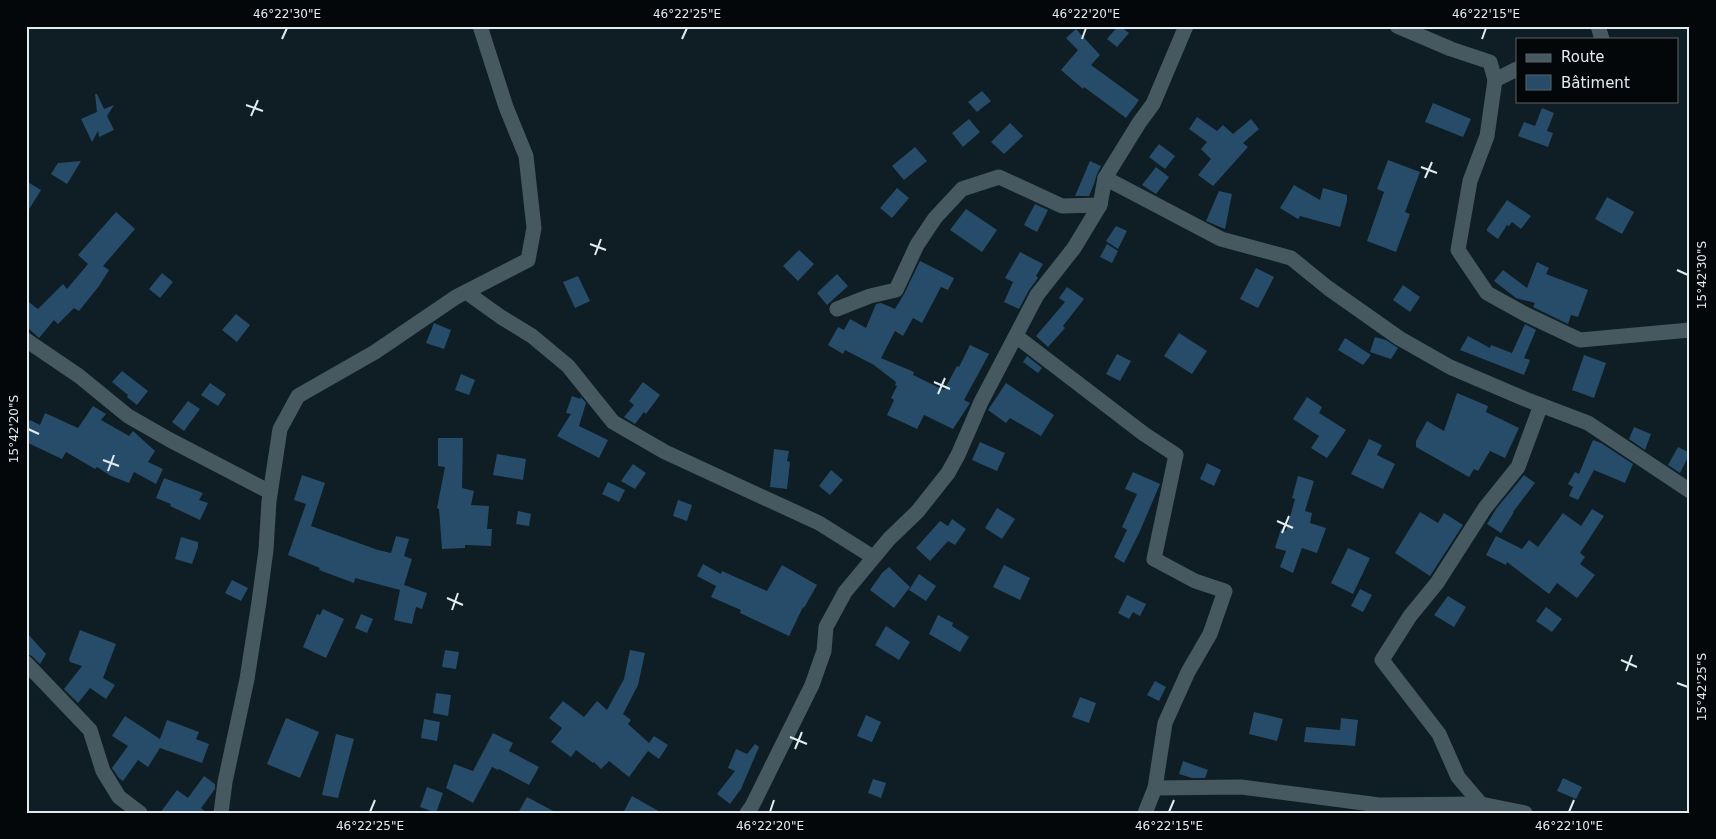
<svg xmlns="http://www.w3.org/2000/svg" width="1716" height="839" viewBox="0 0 1716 839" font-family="'DejaVu Sans',sans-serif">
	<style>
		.building { fill: #264c69 }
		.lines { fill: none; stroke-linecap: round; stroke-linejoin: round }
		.street { stroke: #475960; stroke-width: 15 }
		.ticks { fill: none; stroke: #e2ecf0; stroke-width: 2 }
		.neatline { fill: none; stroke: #e2ecf0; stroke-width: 2 }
		.ticks-label { font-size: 12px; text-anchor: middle; fill: #e2ecf0 }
	</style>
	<rect width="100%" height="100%" fill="#0e1e24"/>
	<!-- building -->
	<g class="building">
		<polygon points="1118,26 1120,26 1129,33 1117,47 1107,39"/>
		<polygon points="1076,29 1100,55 1091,65 1139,100 1126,118 1084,87 1083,89 1061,70 1078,50 1066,38"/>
		<polygon points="982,91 991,101 977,112 968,102"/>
		<polygon points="95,94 97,94 104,109 114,105 107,116 114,130 99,137 98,131 92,142 81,119 97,112"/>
		<polygon points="1433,103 1471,119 1463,137 1425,122"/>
		<polygon points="1542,108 1554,113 1547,131 1553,133 1548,147 1518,136 1524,122 1535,126"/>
		<polygon points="1197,117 1217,131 1223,125 1233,134 1251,119 1259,129 1243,143 1248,147 1213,186 1198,175 1211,159 1201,149 1207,142 1189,129"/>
		<polygon points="969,119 980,132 963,147 952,133"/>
		<polygon points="1010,123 1023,136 1004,154 991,142"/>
		<polygon points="1159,144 1175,156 1165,169 1149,157"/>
		<polygon points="915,147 927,161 904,180 892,166"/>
		<polygon points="1388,160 1420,172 1405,212 1410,214 1396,252 1367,241 1384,192 1377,189"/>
		<polygon points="81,161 67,184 51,174 58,163"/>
		<polygon points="1090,161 1101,166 1097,174 1094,184 1089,196 1075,196"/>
		<polygon points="1156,167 1169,177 1156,194 1142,185"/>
		<polygon points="26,181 41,190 26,214"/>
		<polygon points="1294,185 1320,200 1323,188 1347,195 1347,201 1340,227 1300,216 1298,219 1280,208"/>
		<polygon points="897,188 909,198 892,218 880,208"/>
		<polygon points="1219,191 1232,194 1225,229 1206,221"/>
		<polygon points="1607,197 1634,212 1622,234 1595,219"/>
		<polygon points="1507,200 1531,216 1521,229 1512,222 1509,226 1507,225 1498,239 1487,231 1487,229"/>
		<polygon points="1035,204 1048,210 1037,232 1024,225"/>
		<polygon points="966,209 997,230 982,252 950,230"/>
		<polygon points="116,212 135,229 103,266 109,270 99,286 79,311 74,308 58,324 54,320 39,338 26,326 26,300 38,309 63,284 67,289 88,264 78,255"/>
		<polygon points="1116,226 1127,231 1118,249 1106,241"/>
		<polygon points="1107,244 1118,251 1112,263 1100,257"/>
		<polygon points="799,250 814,264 798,281 783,266"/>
		<polygon points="1020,252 1043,264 1036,276 1038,278 1029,290 1019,309 1004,302 1013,282 1005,278"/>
		<polygon points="920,261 954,278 948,290 941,287 922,323 913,318 903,336 895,331 881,358 914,372 913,375 944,390 957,366 959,367 970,345 989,354 964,400 970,403 953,429 924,415 917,429 887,415 894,400 891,398 897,386 895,385 896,382 874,365 845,350 843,354 828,345 838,327 844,330 850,319 866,328 876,304 881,303 895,309 904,294"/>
		<polygon points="1537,262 1549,268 1546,274 1588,290 1578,317 1571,315 1568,324 1533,307 1535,303 1516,298 1494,281 1503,270 1527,288"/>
		<polygon points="1256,268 1274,277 1258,308 1240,299"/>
		<polygon points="162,273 173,282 160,298 149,289"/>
		<polygon points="837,274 848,286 827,305 817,293"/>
		<polygon points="578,276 590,301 575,308 563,282"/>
		<polygon points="1403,285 1420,297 1410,312 1393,300"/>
		<polygon points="1067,287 1084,299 1063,326 1065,328 1048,347 1036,336 1065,302 1059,298"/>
		<polygon points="236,314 250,325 237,342 222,330"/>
		<polygon points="434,323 451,330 444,349 426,343"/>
		<polygon points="1525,324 1536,330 1524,358 1530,360 1524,375 1460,350 1468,336 1490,348 1491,345 1512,353"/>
		<polygon points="1179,333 1207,351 1192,374 1164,356"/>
		<polygon points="1375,337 1386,340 1398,348 1391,359 1370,352"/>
		<polygon points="1345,338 1371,355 1363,365 1338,350"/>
		<polygon points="1117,354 1131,361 1120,381 1106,374"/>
		<polygon points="1584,355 1606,363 1594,398 1572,390"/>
		<polygon points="1027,356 1042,368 1038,373 1023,362"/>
		<polygon points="122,371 148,391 137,405 127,397 128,395 112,382"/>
		<polygon points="461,374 475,380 469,395 455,390"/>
		<polygon points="643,382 660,395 646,414 644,412 635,424 624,417 634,405 629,401"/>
		<polygon points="210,383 226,394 218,406 201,395"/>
		<polygon points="1006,383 1054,415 1041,436 1010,418 1006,423 988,410"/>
		<polygon points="1457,393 1488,406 1486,412 1519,428 1505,458 1490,451 1478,471 1474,469 1469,477 1416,447 1416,441 1427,421 1444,431"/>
		<polygon points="572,396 580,399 581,397 586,403 579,426 608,440 599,458 557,436 571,414 566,413"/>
		<polygon points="1307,397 1322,407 1319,413 1346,430 1327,458 1311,448 1319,436 1293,419"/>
		<polygon points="188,401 200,409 184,431 172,422"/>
		<polygon points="93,406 106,414 101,420 129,436 133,431 155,451 148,462 163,469 156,484 134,472 129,483 111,476 97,467 95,469 66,452 62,459 26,442 26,428 30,420 40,425 45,413 78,428"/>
		<polygon points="1634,427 1651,434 1645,450 1629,439"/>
		<polygon points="438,438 463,438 462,488 474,491 471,505 489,506 487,529 492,529 491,546 465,545 465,548 442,549 439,509 437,508 445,467 438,466"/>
		<polygon points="1369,439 1382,445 1377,455 1395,464 1383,489 1351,474"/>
		<polygon points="1593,440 1601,443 1633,464 1625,483 1594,470 1578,500 1569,496 1573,487 1568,484 1575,472 1579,474"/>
		<polygon points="980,442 1005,453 997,471 972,460"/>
		<polygon points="1678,447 1690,453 1680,473 1668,465"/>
		<polygon points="774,449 789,451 787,461 790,462 787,489 770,487"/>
		<polygon points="497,454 526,459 523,480 493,475"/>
		<polygon points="1207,463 1221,470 1214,486 1200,479"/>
		<polygon points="633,464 646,473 635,489 621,481"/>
		<polygon points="831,470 843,480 830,495 819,486"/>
		<polygon points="1133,472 1160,484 1140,531 1124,563 1114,557 1127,530 1122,527 1137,494 1125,489"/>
		<polygon points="302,475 325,483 311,526 378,550 391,553 396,536 409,539 404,556 412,559 404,585 427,593 422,609 416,607 412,624 394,620 400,590 355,578 354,583 319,570 320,568 288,555 306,504 294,500"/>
		<polygon points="1524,475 1535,483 1513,512 1514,512 1501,533 1487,524 1496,509"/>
		<polygon points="1298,476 1314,481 1305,511 1312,513 1310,523 1326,528 1317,553 1302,548 1293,573 1280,567 1286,551 1275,548 1281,529 1286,531 1295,499 1292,498"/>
		<polygon points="164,478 203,493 199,500 208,503 200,520 170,506 171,504 156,498"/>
		<polygon points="608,482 625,490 619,502 602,494"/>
		<polygon points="678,500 692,505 687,521 673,516"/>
		<polygon points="997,508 1015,519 1002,539 985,528"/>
		<polygon points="1592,509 1604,516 1580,553 1585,557 1580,564 1595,575 1577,598 1557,583 1549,594 1507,562 1506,565 1486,555 1496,536 1522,549 1529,540 1538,547 1563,513 1581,526"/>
		<polygon points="518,511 531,514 529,526 516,524"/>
		<polygon points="1420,512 1438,523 1444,513 1463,525 1430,576 1395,553"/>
		<polygon points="952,519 966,529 955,545 948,541 930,561 916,548 940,521 948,526"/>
		<polygon points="181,537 198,542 198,547 192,564 175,559"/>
		<polygon points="1348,548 1370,558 1353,594 1331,583"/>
		<polygon points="703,564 721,574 722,571 767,591 782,565 817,585 804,608 803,607 789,636 740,613 741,610 711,597 716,586 697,576"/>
		<polygon points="1004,565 1030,578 1020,600 993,587"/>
		<polygon points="889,567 910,587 894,608 870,590 882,573"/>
		<polygon points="919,574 936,586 926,601 909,590"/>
		<polygon points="232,580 248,588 241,601 225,593"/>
		<polygon points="1360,589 1372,595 1363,612 1351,606"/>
		<polygon points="1127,595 1146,604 1140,616 1133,612 1129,619 1118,613"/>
		<polygon points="1448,596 1466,607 1454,627 1434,615"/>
		<polygon points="1546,607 1562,619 1552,632 1536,621"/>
		<polygon points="323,609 344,619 326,658 303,647 317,614 320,615"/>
		<polygon points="361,614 373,619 367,633 355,628"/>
		<polygon points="938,615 953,623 952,626 969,637 960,652 929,634"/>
		<polygon points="886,626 910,642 899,660 875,645"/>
		<polygon points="80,630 116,644 103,678 115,685 106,699 90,688 78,703 64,689 82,666 70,662 69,659"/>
		<polygon points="26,632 46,654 40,664 32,656 26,654"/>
		<polygon points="445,650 459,652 456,669 442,667"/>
		<polygon points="630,650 645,653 638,685 623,714 631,720 628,724 649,743 654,736 668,745 659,759 648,751 629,777 609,761 601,769 594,762 593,763 576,750 571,757 551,742 562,728 549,718 563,701 584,717 597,701 607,710 624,679"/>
		<polygon points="1155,681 1166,687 1159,701 1147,695"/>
		<polygon points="436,693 451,695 448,716 433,713"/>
		<polygon points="1080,697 1096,703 1089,723 1072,717"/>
		<polygon points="1254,712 1283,719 1277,741 1249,734"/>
		<polygon points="866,715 881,722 872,742 857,736"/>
		<polygon points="125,716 160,739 167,720 199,732 196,739 209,744 202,763 160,748 148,767 138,760 123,781 119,778 112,768 128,746 112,736"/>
		<polygon points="286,718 319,732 300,778 267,764"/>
		<polygon points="1341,718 1358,720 1355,746 1304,742 1306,727 1340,730"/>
		<polygon points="424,719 440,722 437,741 421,738"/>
		<polygon points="493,733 513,743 509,751 539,767 529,785 499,769 498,770 492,767 473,803 446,788 454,764 473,771"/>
		<polygon points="336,734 354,739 338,798 322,795"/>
		<polygon points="755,744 759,747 741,789 730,804 717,794 735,771 728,768 736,749 747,754"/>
		<polygon points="1183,761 1208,770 1205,778 1192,778 1179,774"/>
		<polygon points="204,776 215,784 215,789 201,808 207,813 160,813 177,790 188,798"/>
		<polygon points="1563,778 1582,787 1576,799 1557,791"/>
		<polygon points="873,779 886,783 881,798 868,793"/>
		<polygon points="427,787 443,793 436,813 420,807"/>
		<polygon points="632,796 662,813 623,813"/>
		<polygon points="527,797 557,813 518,813"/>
	</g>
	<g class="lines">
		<!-- street -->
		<g class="street">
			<polyline points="1397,26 1451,49 1490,62 1495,80 1487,136 1470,181 1458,250 1487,293 1525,314 1580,340 1690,330"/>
			<polyline points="1598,26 1602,39"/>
			<polyline points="1495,80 1517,69"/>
			<polyline points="1105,178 1221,239 1291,258 1328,288 1399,338 1450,367 1525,399 1588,423 1690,491"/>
			<polyline points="466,292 501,317 532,336 568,366 613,422 665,452 819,523 873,557"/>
			<polyline points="837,309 870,296 896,290 917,245 935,218 962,189 999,177 1062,206 1100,205"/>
			<polyline points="1016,336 1144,434 1176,455 1154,559 1195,581 1225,591 1210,634 1188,672 1165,723 1155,788"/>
			<polyline points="26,340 79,376 128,416 170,440 270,492"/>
			<polyline points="26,663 90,730 103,771 119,797 140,813"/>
			<polyline points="1481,804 1458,777 1439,734 1382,660 1410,616 1437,583 1485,508 1518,467 1541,405"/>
			<polyline points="221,813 225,782 247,679 259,602 266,550 269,501 280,429 298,396 375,352 456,297 528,260 534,228 526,156 506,107 480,26"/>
			<polyline points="747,813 752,806 812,685 824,651 826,627 845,592 889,539 918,511 948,473 958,455 981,402 1037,295 1074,248 1100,205 1105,178 1139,123 1153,104 1186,26"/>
			<polyline points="1145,813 1155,788 1241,787 1379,805 1481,804 1525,813"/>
		</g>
	</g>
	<!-- ticks -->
	<path class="ticks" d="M282 39 287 28M682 39 687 28M1082 39 1086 28M1482 39 1486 28M246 105 263 111M251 116 258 100M1421 167 1437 173M1425 178 1432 162M590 244 606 250M595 255 601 239M1677 270 1688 275M934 382 950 389M938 394 945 378M28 429 39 434M103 460 119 466M108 471 114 455M1277 521 1293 528M1282 533 1289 516M447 598 463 605M452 610 458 593M1621 660 1637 667M1626 671 1632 655M1677 683 1688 687M790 737 807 744M795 749 802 732M370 812 375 800M770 812 774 800M1169 812 1174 800M1569 812 1574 800"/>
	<!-- border -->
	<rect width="1716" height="839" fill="none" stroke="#03070a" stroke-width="55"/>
	<!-- legend -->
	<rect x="1516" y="38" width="162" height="65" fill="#03070a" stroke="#5c6366"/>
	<rect x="1526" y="54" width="25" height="8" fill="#475960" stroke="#5c6366"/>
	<text x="1561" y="62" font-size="15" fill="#e2ecf0">Route</text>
	<rect x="1526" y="75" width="25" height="15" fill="#264c69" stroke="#5c6366"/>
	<text x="1561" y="88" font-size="15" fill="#e2ecf0">Bâtiment</text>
	<rect x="28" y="28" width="1660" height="784" class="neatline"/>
	<g class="ticks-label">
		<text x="287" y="18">46°22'30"E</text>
		<text x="687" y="18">46°22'25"E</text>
		<text x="1086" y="18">46°22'20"E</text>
		<text x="1486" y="18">46°22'15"E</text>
		<text transform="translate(1702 275) rotate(-90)" y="4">15°42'30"S</text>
		<text transform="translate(14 429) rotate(-90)" y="4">15°42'20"S</text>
		<text transform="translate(1702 687) rotate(-90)" y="4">15°42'25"S</text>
		<text x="370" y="830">46°22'25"E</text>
		<text x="770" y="830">46°22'20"E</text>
		<text x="1169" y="830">46°22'15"E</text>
		<text x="1569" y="830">46°22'10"E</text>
	</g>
</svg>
